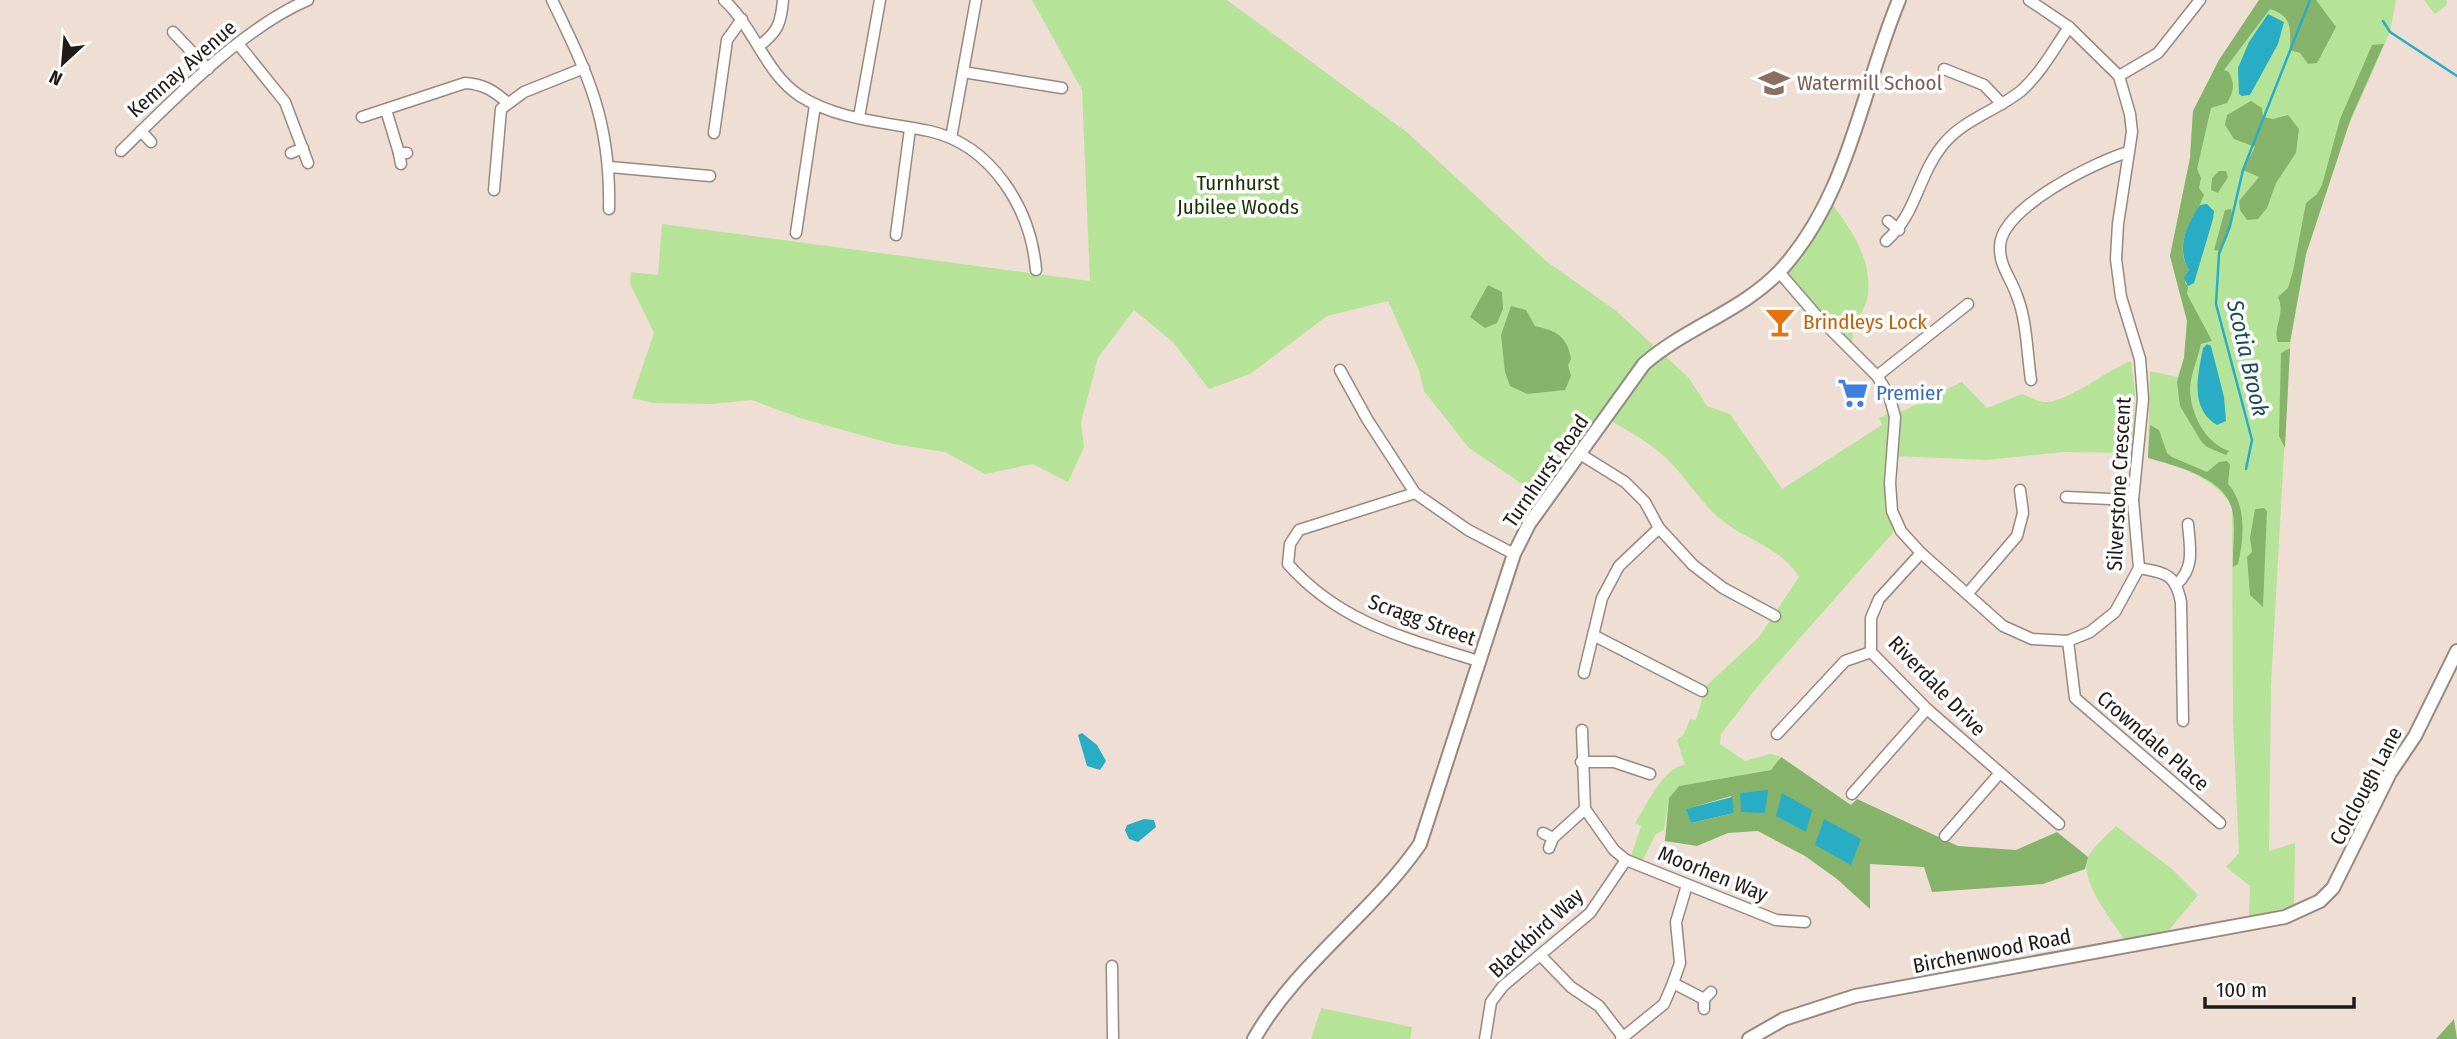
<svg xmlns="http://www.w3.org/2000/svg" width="2457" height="1039" viewBox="0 0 2457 1039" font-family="'Fira Sans Condensed',sans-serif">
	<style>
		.green { fill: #b5e499 }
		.forest { fill: #86b36a; fill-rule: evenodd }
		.water { fill: #29adc4 }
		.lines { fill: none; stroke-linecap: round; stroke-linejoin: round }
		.stream { stroke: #29adc4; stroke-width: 2.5 }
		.minor-casing { stroke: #988980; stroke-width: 13 }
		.tertiary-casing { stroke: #988980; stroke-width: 16 }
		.minor { stroke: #fff; stroke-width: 10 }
		.tertiary { stroke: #fff; stroke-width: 12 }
		.labels { text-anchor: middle; stroke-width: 7; stroke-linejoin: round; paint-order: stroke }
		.street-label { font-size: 21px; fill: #201b17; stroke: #fff }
		.education-label { font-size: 21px; fill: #785e54; stroke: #fff; text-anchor: start }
		.park-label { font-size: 21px; fill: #173400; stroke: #fff }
		.food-label { font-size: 21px; fill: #c56008; stroke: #fff; text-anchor: start }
		.shop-label { font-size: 21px; fill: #366cbe; stroke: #fff; text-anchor: start }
		.water-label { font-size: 23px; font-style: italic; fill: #174c56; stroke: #fff }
	</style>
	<rect width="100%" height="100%" fill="#eeded3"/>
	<!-- green -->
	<g class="green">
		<path d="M1032 0H1227L1408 133 1546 261 1615 310 1689 378 1707 406 1730 414 1782 489 1882 425 1879 418 1894 411 1895 415 1962 382 1987 408 2022 394C2030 397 2041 403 2048 402 2072 399 2106 371 2131 361L2135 392 2132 453 2063 452 1987 460 1893 456 1890 483 1898 527 1762 681 1721 734 1720 744 1745 761 1770 754 1779 756 1780 761 1771 770 1679 786 1669 798 1664 830 1656 834 1642 861 1631 856 1641 826 1635 823C1647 805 1663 767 1685 765L1677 740 1684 734 1690 719 1696 720 1706 686 1759 637 1799 577C1779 545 1745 541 1718 517 1701 502 1688 481 1672 464 1653 444 1630 432 1606 418L1546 500 1469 448 1424 391 1419 370 1388 301 1327 316 1250 374 1209 389 1173 342 1134 310 1098 358 1081 422 1084 447 1068 482 1033 464 985 474 945 452 893 444 800 418 752 400 712 404 653 403 632 398 654 333 630 284 631 272 658 275 662 224 1090 281 1082 90Z"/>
		<path d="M2259 0H2396L2390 32 2345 134 2306 254 2290 345 2271 685 2269 851 2295 843 2294 906 2249 918 2250 886 2226 867 2239 853 2233 722 2232 507C2215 477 2180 467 2148 458L2150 371 2177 377 2184 358 2187 321 2170 256 2190 158 2193 111 2219 60Z"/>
		<polygon points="2424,0 2447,0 2446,6 2435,14"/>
		<path d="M1828 199C1849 226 1872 257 1868 294 1866 309 1857 317 1854 329 1852 336 1852 344 1851 351L1779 272Z"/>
		<path d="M2116 826 2173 870 2198 895 2169 930 2125 940C2113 922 2076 877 2089 855 2096 845 2107 835 2116 826Z"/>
		<polygon points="1321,1008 1412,1027 1410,1039 1311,1039"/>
	</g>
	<!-- forest -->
	<g class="forest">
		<path d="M2259 0H2316L2336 27 2317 63 2308 64 2300 53 2290 50C2290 29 2293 16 2270 9L2224 70 2229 72C2235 85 2234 91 2227 103L2211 108 2197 169 2201 178 2199 188 2204 195C2194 221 2172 243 2189 270L2185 283 2188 286 2187 294 2212 341 2201 344C2198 358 2191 374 2190 388 2190 413 2205 443 2229 451L2226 455 2207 447 2201 441 2180 406 2177 382 2184 358 2187 321 2170 256 2190 158 2193 111 2219 60Z"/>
		<path d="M2384 44 2351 118 2306 254 2290 342H2278C2272 328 2286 314 2278 297L2288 288 2293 271 2306 203 2317 194 2322 185 2340 119 2372 45Z"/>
		<polygon points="2251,101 2262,108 2263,117 2273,119 2288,115 2299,129 2296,153 2276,183 2267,208 2258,219 2247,220 2240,210 2239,201 2259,177 2243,170 2255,147 2234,139 2225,125 2227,115"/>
		<polygon points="2219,171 2226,171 2228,177 2218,193 2211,190 2212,178"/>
		<path d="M2231 209C2235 222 2227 239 2220 251L2214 250 2225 210Z"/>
		<polygon points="1488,285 1502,292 1503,309 1497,323 1485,328 1470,317"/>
		<path d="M1511 306 1526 310 1535 326C1557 331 1567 336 1571 359L1568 365 1571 376 1565 390 1527 394 1510 386 1505 372 1501 335Z"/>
		<polygon points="2290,348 2285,448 2279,436 2281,353"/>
		<path d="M2150 425 2159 430 2167 453 2172 457 2207 472 2219 462 2227 461 2230 465 2228 484C2247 505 2244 539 2238 564L2233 567C2232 549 2237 523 2231 506 2222 477 2174 465 2148 458Z"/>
		<polygon points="2264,508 2267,511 2263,607 2250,595 2247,557 2252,552 2250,538 2255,509"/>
		<path d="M1781 757 1851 805 1857 799 1958 846 2016 850 2057 832 2088 857 2085 869 2043 884 1932 892 1924 867 1870 864V909L1837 879 1805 856 1758 831 1728 833 1697 846 1665 841 1669 798 1679 786 1771 770ZM1731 796 1734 813 1691 823 1687 809Z"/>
		<polygon points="2454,1019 2457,1039 2436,1039"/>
	</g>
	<!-- water -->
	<g class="water">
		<polygon points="2268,14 2284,22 2278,44 2250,95 2242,96 2239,94 2238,68 2249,42"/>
		<path d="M2207 204 2214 211 2213 219 2194 283 2188 286 2184 278 2189 270C2177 250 2185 230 2196 211L2200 205Z"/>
		<path d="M2207 344 2211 346 2224 397 2226 421 2217 425C2189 408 2198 375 2203 348Z"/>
		<polygon points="1082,733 1097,745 1106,761 1100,770 1087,766 1078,735"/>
		<polygon points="1768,790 1765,813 1741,812 1740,793"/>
		<polygon points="1782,793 1812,810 1806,832 1776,816"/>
		<polygon points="1732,797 1734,813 1691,823 1686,809"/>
		<polygon points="1144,819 1154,820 1156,827 1138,842 1129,839 1125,830 1127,825"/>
		<polygon points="1824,819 1861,839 1851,865 1815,845"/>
	</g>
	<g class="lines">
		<!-- stream -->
		<g class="stream">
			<polyline points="2383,21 2390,32 2457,76"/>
			<polyline points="2246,469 2252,440 2216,304 2219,254 2230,226 2243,170 2310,0"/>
		</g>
		<!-- minor casing -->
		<g class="minor-casing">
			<g id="minor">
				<path d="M552 0C589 76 611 123 609 209"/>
				<path d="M724 0C754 27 765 73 800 96 837 120 886 122 929 131 992 145 1031 209 1036 270"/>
				<polyline points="173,32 208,69"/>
				<polyline points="239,45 285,102 308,163"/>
				<path d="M759 46C778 32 781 23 783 0"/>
				<polyline points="1944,69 1984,85 2002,104"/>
				<polyline points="963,72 1062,88"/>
				<polyline points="2119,76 2158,53 2200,0"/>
				<polyline points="386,110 399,153"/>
				<path d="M362 117 465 83C484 84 494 91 508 103"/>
				<polyline points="859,117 880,0"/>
				<polyline points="141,131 151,142"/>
				<polyline points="714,133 727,40 742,19"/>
				<polyline points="951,138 976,0"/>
				<path d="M121 151C173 100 242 28 308 0"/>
				<polyline points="291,153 303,148"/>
				<polyline points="401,164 399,153 407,153"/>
				<polyline points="610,167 710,176"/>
				<polyline points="494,190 501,109 524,92 584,68"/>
				<polyline points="1888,221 1899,230"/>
				<polyline points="796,233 815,105"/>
				<polyline points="896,235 910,129"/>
				<path d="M1886 241C1916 215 1918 176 1942 146 1962 120 1996 111 2021 91 2041 73 2054 49 2069 27"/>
				<polyline points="1779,272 1817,316 1877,376 1889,395 1895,417 1890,483 1892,511 1901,531 1921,553 2003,626 2032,639 2068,641 2090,632 2115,612 2139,568 2133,500 2143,399 2140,359 2121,297 2116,259 2118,224 2132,132 2130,114 2119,76 2069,27 2029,0"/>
				<polyline points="1340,370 1367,419 1415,493 1468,530 1514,554"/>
				<polyline points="1877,376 1968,304"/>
				<path d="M2031 380C2027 354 2027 321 2017 296 2011 278 1999 266 2000 246 2001 208 2095 162 2128 152"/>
				<polyline points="1580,454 1625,482 1645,502 1659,528 1693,565 1723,588 1775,616"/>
				<path d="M1415 493 1299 530 1290 544 1288 564C1340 623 1405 638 1478 661"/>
				<polyline points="2066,497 2133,500"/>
				<polyline points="1921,553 1879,599 1871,618 1871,652 1927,709 2059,824"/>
				<path d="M2139 568C2165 573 2175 573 2181 602L2183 721"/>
				<path d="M2177 584C2195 567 2190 548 2188 524"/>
				<polyline points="1968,593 2017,536 2023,513 2020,490"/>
				<polyline points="1593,635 1702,691"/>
				<polyline points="2068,641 2075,698 2220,823"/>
				<polyline points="1584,673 1602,598 1619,566 1659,528"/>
				<polyline points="1582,730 1585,809 1614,850 1626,860 1776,920 1805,922"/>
				<polyline points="1777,734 1845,661 1871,652"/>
				<polyline points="1581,762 1614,762 1650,774"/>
				<polyline points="1852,794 1927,709"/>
				<polyline points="1543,833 1553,838"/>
				<polyline points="1945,836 1999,774"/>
				<polyline points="1549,848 1553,838 1585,809"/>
				<polyline points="1541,956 1571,987 1599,1006 1623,1037"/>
				<polyline points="1112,966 1113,1039"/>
				<polyline points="1673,983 1704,999"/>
				<polyline points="1704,1009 1704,999 1711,992"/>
				<polyline points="1485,1039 1491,1002 1503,986 1590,913 1626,860"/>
				<polyline points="1621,1039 1664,1004 1673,983 1680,963 1676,922 1687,885"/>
			</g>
		</g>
		<!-- tertiary casing -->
		<g class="tertiary-casing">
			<g id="tertiary">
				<path d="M1254 1039C1297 963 1371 915 1420 844L1514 554 1529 524 1644 364C1685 328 1742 311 1780 271 1849 196 1861 91 1899 0"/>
				<polyline points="1749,1039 1784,1019 1855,996 2285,917 2320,901 2333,888 2390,773 2415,736 2457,651"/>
			</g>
		</g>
		<!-- minor -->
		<use href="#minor" class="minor"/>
		<!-- tertiary -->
		<use href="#tertiary" class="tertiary"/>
	</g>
	<!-- icons -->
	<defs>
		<g id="school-bare" transform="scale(2.415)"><path d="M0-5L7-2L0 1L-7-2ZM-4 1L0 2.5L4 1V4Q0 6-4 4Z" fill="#8d6e63" stroke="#fff" stroke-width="2.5" paint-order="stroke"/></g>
		<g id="bar-bare" transform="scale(2.415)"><path d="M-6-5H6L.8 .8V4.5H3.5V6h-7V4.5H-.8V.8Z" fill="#e8710a" stroke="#fff" stroke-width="2.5" paint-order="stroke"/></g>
		<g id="supermarket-bare" transform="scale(2.415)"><path d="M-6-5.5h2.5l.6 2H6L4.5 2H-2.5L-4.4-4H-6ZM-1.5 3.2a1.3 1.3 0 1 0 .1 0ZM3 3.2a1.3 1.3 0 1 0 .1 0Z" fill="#3f7fe0" stroke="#fff" stroke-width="2.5" paint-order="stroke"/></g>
	</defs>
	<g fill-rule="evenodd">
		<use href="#school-bare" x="1774" y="83"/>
		<use href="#bar-bare" x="1780" y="322"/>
		<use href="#supermarket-bare" x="1853" y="393"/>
	</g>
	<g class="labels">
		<!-- street labels -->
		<g class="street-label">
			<text transform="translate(182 69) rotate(-41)" y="7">Kemnay Avenue</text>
			<text transform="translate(1546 471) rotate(-55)" y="7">Turnhurst Road</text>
			<text transform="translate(2119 484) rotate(-87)" y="7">Silverstone Crescent</text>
			<text transform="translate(1422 620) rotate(20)" y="7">Scragg Street</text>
			<text transform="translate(1937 686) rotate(46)" y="7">Riverdale Drive</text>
			<text transform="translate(2153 741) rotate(41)" y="7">Crowndale Place</text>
			<text transform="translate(2366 786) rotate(-62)" y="7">Colclough Lane</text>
			<text transform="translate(1713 874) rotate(22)" y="7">Moorhen Way</text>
			<text transform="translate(1536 933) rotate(-43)" y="7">Blackbird Way</text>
			<text transform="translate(1992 951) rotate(-11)" y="7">Birchenwood Road</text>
		</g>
		<!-- education labels -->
		<g class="education-label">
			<text x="1797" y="90">Watermill School</text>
		</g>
		<!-- park labels -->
		<g class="park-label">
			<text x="1238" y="190">Turnhurst<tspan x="1238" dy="24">Jubilee Woods</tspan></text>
		</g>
		<!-- food labels -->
		<g class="food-label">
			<text x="1803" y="329">Brindleys Lock</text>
		</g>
		<!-- shop labels -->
		<g class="shop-label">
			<text x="1876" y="400">Premier</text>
		</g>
		<!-- water labels -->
		<g class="water-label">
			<text transform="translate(2248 358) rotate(77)" y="8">Scotia Brook</text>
		</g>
	</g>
	<!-- north arrow -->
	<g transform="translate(63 63) rotate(206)" stroke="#ffffff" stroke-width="5" paint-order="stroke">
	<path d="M0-5L12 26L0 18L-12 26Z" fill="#201b17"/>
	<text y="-10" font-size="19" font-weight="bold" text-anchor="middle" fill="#201b17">N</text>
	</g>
	<!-- scale -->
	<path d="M2205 997v10h149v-10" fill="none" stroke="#201b17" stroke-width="3.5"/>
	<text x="2216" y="997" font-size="21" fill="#201b17" stroke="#ffffff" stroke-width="5" paint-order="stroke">100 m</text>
</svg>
